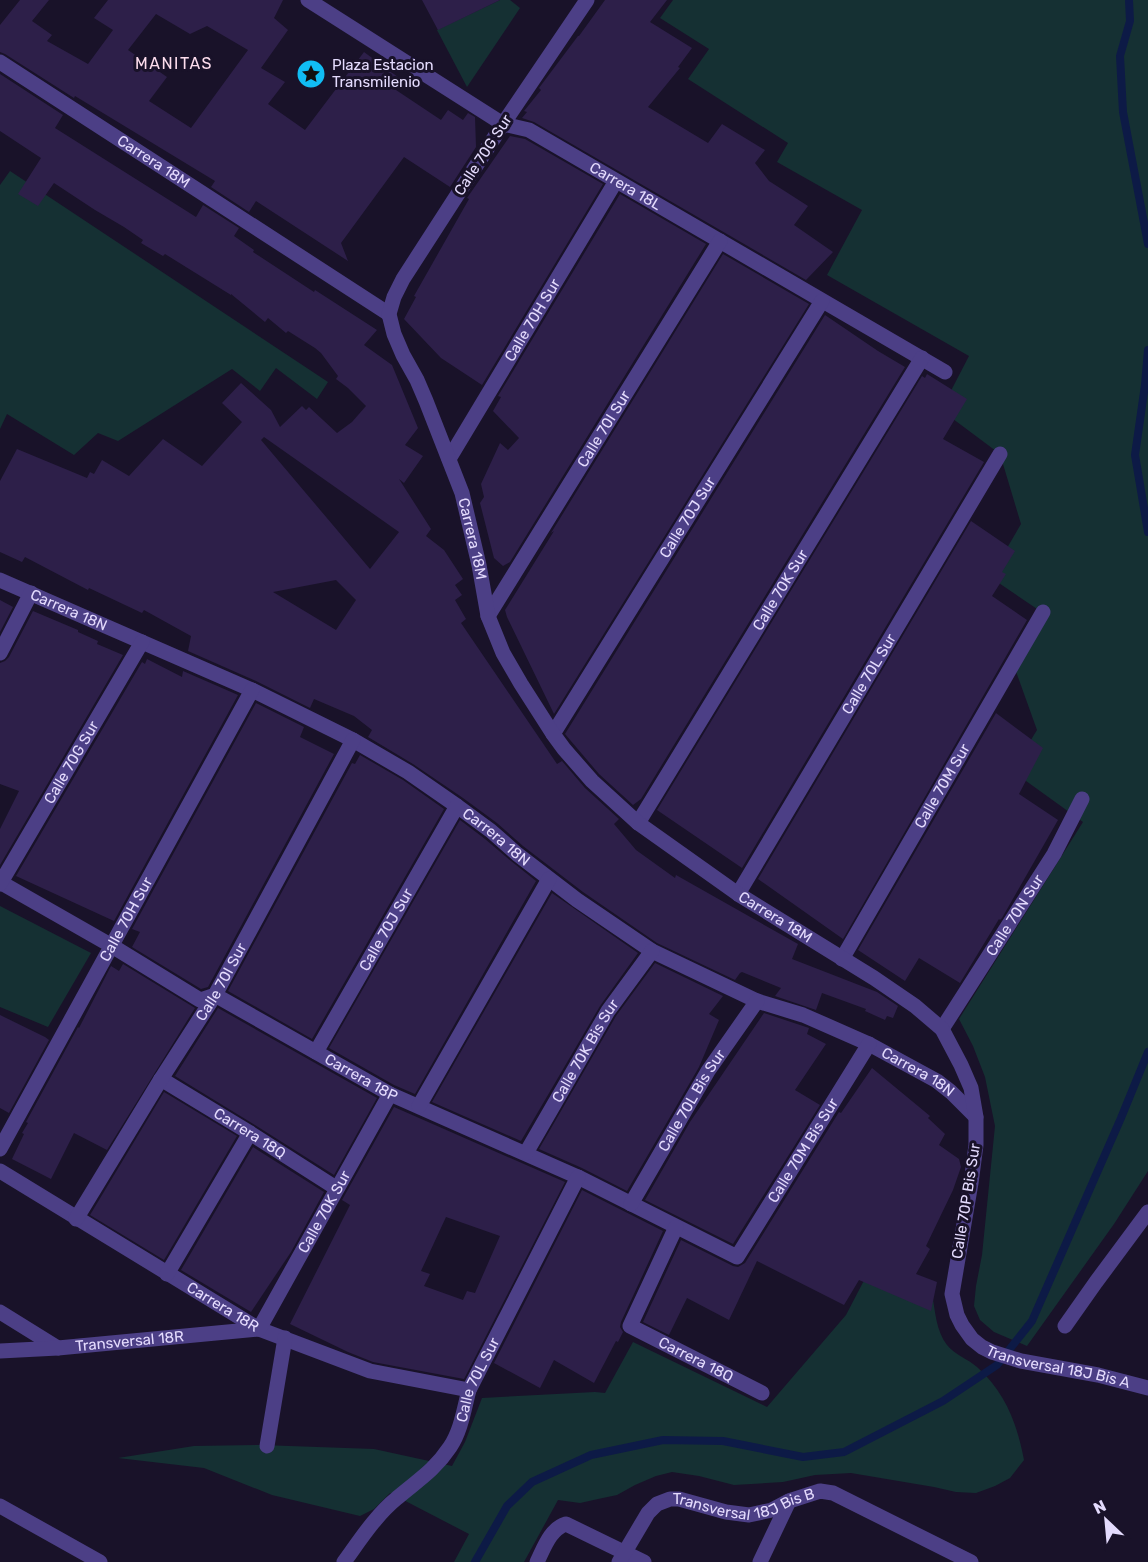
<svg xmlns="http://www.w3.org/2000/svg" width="1148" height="1562" viewBox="0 0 1148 1562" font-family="Rubik,sans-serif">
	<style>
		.green { fill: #153033 }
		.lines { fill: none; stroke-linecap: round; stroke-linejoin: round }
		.stream { stroke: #0d1a46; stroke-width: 8 }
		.building { fill: #2d1f49; fill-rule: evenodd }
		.minor { stroke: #4c3f86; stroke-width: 15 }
		.tertiary { stroke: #4c3f86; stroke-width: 15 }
		.labels { text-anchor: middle; stroke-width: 6; stroke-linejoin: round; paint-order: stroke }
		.poi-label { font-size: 15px; fill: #e4dbfd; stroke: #191229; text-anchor: start }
		.street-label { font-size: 15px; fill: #e4dbfd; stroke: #191229 }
		.neighbourhood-label { font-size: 16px; letter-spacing: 1.5px; fill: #fddded; stroke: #191229 }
	</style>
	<rect width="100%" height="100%" fill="#191229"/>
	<!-- green -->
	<g class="green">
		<polygon points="500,0 510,0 520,8 467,87 437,30"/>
		<polygon points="673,0 1148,0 1148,1171 1114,1224 1027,1346 994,1332 980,1320 974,1306 976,1286 982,1255 995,1126 985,1077 973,1046 959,1019 1083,822 1012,771 1037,730 1014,666 1046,615 990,577 1021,524 1000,454 941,410 969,356 827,275 862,210 777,162 788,143 688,79 709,49 660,18"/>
		<polygon points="10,171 328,382 317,399 276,368 260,391 232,369 118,441 98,433 74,455 7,414 0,429 0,185"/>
		<polygon points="0,906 91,953 48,1027 0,1007"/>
		<path d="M871 1267 932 1293C935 1310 936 1331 947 1345 955 1355 968 1359 977 1367 1005 1392 1017 1423 1024 1460L1010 1478 995 1486 976 1493 956 1492 934 1487 851 1473 815 1475 783 1482 734 1485 699 1476 672 1472 656 1476 635 1485 617 1495 598 1499 580 1503 558 1500 524 1562H454L469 1534 390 1493 374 1509 360 1516 272 1495 204 1468 118 1458 194 1446 261 1445 374 1449 452 1466 465 1442 482 1398 595 1392 605 1393 633 1342 767 1407 846 1315Z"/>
	</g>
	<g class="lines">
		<!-- stream -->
		<g class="stream">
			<polyline points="1129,0 1130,21 1120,56 1123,112 1148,244"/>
			<polyline points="1148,350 1145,385 1135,455 1148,532"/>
			<polyline points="475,1562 507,1506 532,1482 591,1455 663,1440 723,1441 803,1457 844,1452 943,1401 997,1365 1032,1321 1121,1118 1148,1052"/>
		</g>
	</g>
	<!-- building -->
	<g class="building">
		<path d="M20 0H49L32 21 52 35 47 41 88 64 113 30 94 18 108 0H283L274 18 288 30 261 68 285 82 268 104 305 130 364 52 402 80 390 86 441 120 448 110 463 120 468 113 475 117 476 147 450 187 404 157 341 243 348 261 256 201 249 212 211 187 215 181 75 96 74 98 5 54 0 52V25ZM156 14 190 34 207 26 248 50 191 128 149 101 167 77 128 50Z"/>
		<polygon points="422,0 500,0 438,30"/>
		<polygon points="605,0 667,0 650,22 692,48 678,67 680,68 648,107 708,143 722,124 765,150 755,163 769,181 808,206 794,225 833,252 806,280 534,122 522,118 527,112 524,111 541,90 539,88 578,36 579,36"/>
		<path d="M0 74 63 115 55 128 196 217 203 205 239 228 234 236 254 250 253 252 314 292 315 290 377 330 364 345 392 365 418 428 405 445 423 456 404 483 399 479 431 529 426 536 444 550 463 579 455 585 462 595 455 600 466 619 461 623 557 764 562 761 585 788 619 819 614 824 636 850 675 878 676 875 798 944 792 959 877 992 898 1006 893 1018 887 1016 885 1020 865 1011 866 1009 822 993 816 1010 775 996 781 988 742 972 740 973 735 980 657 943 583 892 523 846 497 823 463 798 413 764 368 737 372 730 354 716 314 699 310 708 256 681 188 651 191 636 144 610 142 613 89 588 88 590 25 557 22 562 0 552V481L17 449 87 478 90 472 94 474 102 460 129 476 163 439 202 466 242 422 222 403 241 383 271 410 280 427 302 406 306 410 309 407 337 433 352 422 366 406 348 388 336 379 338 376 321 353 315 348 288 331 286 333 268 318 265 322 231 294V295L165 254 163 256 141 243 143 240 124 227 95 210 54 183 38 206 18 194 41 158 0 131ZM264 437 399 532 370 569 261 440ZM336 580 356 600 336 630 273 592Z"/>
		<polygon points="510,136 525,139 603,184 482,385 441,358 404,319 416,297 414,296 469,199 467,198"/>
		<polygon points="620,194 706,244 510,562 503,566 494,558 480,503 484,497 481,484 500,443 508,450 519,438 493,411 501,397 498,396"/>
		<polygon points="723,254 809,304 554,714 507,617 505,610 554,531 551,533"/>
		<polygon points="825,315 878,351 905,367 641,799 633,805 599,774 565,734"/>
		<polygon points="927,374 967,399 943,439 984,462 742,868 657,810 922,376 925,378"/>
		<polygon points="971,521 1015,551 1002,572 1006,574 992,596 1027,620 843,939 758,879"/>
		<polygon points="0,600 13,607 0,632"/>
		<polygon points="33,611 78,630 78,632 98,641 97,644 123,655 0,865 0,829 19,791 0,784 0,663 5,661 9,657"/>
		<polygon points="147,659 182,677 183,671 238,695 114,921 16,876 142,662 145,664"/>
		<polygon points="256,703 304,727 300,737 334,754 208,987 201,989 132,947 140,932 132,929"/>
		<polygon points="996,713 1043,748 1019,794 1058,820 1002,918 1000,920 999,919 960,983 919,958 905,981 858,950"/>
		<polygon points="360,755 403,780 444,809 312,1039 228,991 352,763 355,764"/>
		<polygon points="460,820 485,839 511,861 536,881 415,1094 394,1085 329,1048"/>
		<polygon points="552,893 638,953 600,1006 521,1141 432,1102"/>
		<polygon points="655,963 723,996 709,1014 719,1020 699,1067 627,1191 582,1168 539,1149 616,1016"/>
		<polygon points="123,964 195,1008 107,1150 74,1133 51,1179 12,1159 24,1134 22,1133 28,1123 26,1122 78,1027 79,1028 111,966 119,971"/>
		<polygon points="218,1008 377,1098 334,1175 255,1125 175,1076"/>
		<polygon points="764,1013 809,1028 807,1034 826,1044 795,1090 820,1105 733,1244 645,1200 690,1122"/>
		<polygon points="0,1015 45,1037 49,1040 9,1113 0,1108"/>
		<polygon points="872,1068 930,1116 928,1118 945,1134 939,1145 959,1159 961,1167 953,1190 926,1246 930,1249 916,1274 937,1282 931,1311 859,1280 844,1305 757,1261 729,1320 687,1298 669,1335 643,1322 681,1240 733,1266 738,1267 745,1263 839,1112 841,1113"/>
		<polygon points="164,1092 237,1136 164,1260 90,1215"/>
		<path d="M394 1107 565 1182 464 1379 373 1362 348 1352 290 1324 350 1205 342 1200ZM446 1217 500 1236 475 1293 467 1291 463 1300 424 1286 430 1274 421 1271Z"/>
		<polygon points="253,1147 324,1192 291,1252 251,1312 181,1270"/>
		<polygon points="582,1190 663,1231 621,1322 620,1327 623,1332 618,1342 616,1341 594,1383 554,1360 540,1388 494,1363"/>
	</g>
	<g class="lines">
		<!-- minor -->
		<g class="minor">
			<path id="s1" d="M587 0 503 124 529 130 945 372"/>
			<path id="s2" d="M0 62 389 314"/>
			<path id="s3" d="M449 459 616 181"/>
			<path id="s4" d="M0 580 252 690 353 740 408 772 457 806 491 831 517 854 577 900 652 951 757 1001 803 1015 869 1044 937 1081 951 1092 976 1117"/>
			<path id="s5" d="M488 616 720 241"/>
			<polyline points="0,653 31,593"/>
			<path id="s6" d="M553 734 822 301"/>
			<path id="s7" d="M638 823 922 358"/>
			<path id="s8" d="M0 882 112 946 200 1000 215 995 390 1094 578 1177 737 1257 869 1044"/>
			<path id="s9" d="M0 884 142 642"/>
			<path id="s10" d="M738 894 1000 454"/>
			<path id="s11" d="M842 959 1043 612"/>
			<path id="s12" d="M942 1029 1054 854 1082 799"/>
			<path id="s13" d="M316 1052 457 806"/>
			<path id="s14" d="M161 1079 250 1133 336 1188"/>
			<polyline points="419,1106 549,879"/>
			<path id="s15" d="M0 1149 252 690"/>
			<path id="s16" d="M526 1153 608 1011 652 951"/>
			<path id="s17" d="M0 1171 259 1329 370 1371 469 1390"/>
			<path id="s18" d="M631 1204 708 1071 757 1001"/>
			<path id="s19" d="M76 1219 161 1079 215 995 353 740"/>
			<path id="s20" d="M676 1227 630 1326 762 1393"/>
			<polyline points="167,1274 250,1133"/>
			<polyline points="0,1312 58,1348"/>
			<polyline points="1065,1326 1096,1282 1148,1212"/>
			<path id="s21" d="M0 1351 58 1348 259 1329 390 1094"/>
			<polyline points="267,1446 285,1338"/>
			<polyline points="0,1506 100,1562"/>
			<path id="s22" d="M344 1562C360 1540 376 1515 397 1498 418 1480 434 1471 450 1447 461 1431 464 1409 469 1390L578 1177"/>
			<path d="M537 1562C544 1548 550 1529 566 1524L644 1562"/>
			<path id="s23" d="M619 1562 648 1513 657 1504 670 1499H679L726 1512 749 1515 772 1510 789 1501 820 1491 833 1493 971 1562"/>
			<polyline points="760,1562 789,1501"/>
		</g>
		<!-- tertiary -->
		<path class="tertiary" id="s24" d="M308 0 503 124 403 279 394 297 389 314 394 334 403 355 417 380 426 401 462 493 479 565 488 616 503 653 521 684 553 734 564 749 592 781 638 823 738 894 874 978 915 1006 942 1029 961 1065 971 1088 976 1117V1145L971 1183 952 1294 957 1315 962 1325 972 1339 982 1347 992 1352 1021 1361 1098 1375 1148 1388"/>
	</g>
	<!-- icons -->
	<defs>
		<g id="sight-disc" transform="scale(1.5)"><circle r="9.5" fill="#11bdf4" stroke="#191229"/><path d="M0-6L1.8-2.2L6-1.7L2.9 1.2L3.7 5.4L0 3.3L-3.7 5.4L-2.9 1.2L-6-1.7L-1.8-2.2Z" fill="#111"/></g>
	</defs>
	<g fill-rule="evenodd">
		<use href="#sight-disc" x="311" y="74"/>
	</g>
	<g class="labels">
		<!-- poi labels -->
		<g class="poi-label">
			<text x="332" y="70">Plaza Estacion<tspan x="332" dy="17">Transmilenio</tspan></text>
		</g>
		<!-- street labels -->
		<g class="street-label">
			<text transform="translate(483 155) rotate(-57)" y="5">Calle 70G Sur</text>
			<text dy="5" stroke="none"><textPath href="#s2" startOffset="183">Carrera 18M</textPath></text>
			<text dy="5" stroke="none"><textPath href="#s1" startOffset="288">Carrera 18L</textPath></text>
			<text dy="5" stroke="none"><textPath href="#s3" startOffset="162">Calle 70H Sur</textPath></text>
			<text dy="5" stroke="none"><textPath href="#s5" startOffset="220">Calle 70I Sur</textPath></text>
			<text dy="5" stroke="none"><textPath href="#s6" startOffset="255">Calle 70J Sur</textPath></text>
			<text dy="5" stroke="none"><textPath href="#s24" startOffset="694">Carrera 18M</textPath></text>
			<text dy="5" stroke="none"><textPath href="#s7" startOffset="273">Calle 70K Sur</textPath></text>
			<text dy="5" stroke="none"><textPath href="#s4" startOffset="75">Carrera 18N</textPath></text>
			<text dy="5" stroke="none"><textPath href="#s10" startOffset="256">Calle 70L Sur</textPath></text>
			<text dy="5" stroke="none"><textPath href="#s9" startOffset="141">Calle 70G Sur</textPath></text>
			<text dy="5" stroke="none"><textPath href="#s11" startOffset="200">Calle 70M Sur</textPath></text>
			<text dy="5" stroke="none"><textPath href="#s4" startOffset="561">Carrera 18N</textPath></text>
			<text dy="5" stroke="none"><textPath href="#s12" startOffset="135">Calle 70N Sur</textPath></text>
			<text dy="5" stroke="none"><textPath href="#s24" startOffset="1198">Carrera 18M</textPath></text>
			<text dy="5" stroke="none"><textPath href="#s15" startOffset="262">Calle 70H Sur</textPath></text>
			<text dy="5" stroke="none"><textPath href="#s13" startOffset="141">Calle 70J Sur</textPath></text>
			<text dy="5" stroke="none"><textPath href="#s19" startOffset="278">Calle 70I Sur</textPath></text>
			<text dy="5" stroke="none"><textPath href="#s16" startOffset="118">Calle 70K Bis Sur</textPath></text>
			<text dy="5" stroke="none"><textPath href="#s4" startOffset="1047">Carrera 18N</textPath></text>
			<text dy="5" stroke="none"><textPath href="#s8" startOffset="416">Carrera 18P</textPath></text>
			<text dy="5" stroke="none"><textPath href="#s18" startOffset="120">Calle 70L Bis Sur</textPath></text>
			<text dy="5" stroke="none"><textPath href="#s14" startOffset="104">Carrera 18Q</textPath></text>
			<text dy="5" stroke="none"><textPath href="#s8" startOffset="958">Calle 70M Bis Sur</textPath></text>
			<text transform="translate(966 1201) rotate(-81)" y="5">Calle 70P Bis Sur</text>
			<text dy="5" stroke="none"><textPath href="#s21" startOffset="394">Calle 70K Sur</textPath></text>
			<text dy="5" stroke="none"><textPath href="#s17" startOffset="261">Carrera 18R</textPath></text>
			<text dy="5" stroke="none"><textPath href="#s21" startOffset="130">Transversal 18R</textPath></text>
			<text dy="5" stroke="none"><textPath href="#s20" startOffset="183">Carrera 18Q</textPath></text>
			<text dy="5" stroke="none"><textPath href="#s24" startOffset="1815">Transversal 18J Bis A</textPath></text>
			<text dy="5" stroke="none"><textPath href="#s22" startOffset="230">Calle 70L Sur</textPath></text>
			<text dy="5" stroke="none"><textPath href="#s23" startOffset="160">Transversal 18J Bis B</textPath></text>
		</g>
		<!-- neighbourhood labels -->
		<g class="neighbourhood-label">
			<text x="174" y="69">MANITAS</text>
		</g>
	</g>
	<!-- north arrow -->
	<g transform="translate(1106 1520) rotate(334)" stroke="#191229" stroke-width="4.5" paint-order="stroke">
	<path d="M0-4.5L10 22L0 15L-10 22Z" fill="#e4dbfd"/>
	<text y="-9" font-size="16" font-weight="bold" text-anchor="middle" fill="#e4dbfd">N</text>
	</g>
</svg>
